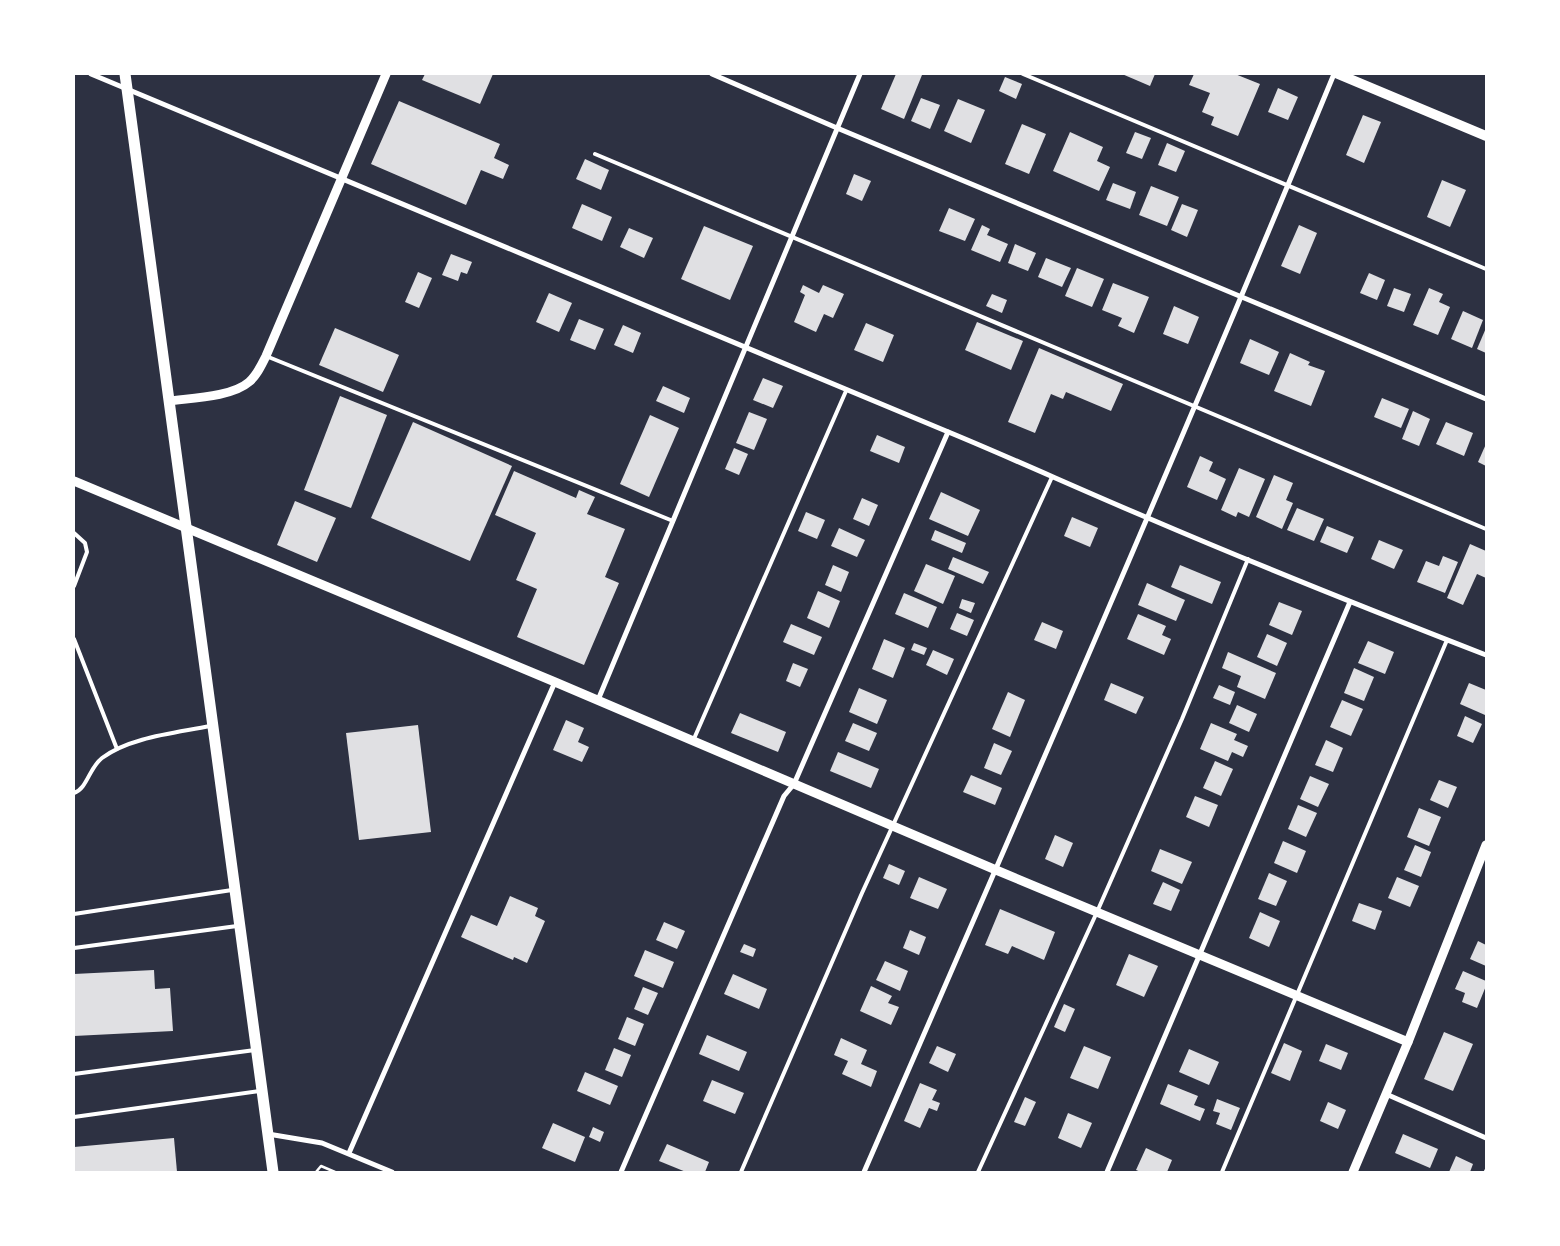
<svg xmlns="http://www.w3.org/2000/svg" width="1560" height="1246" viewBox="0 0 1560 1246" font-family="'Noto Serif',serif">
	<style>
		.building { fill: #e0e0e3 }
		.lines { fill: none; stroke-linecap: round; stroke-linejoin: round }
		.path { stroke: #fff; stroke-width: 2.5 }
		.service { stroke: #fff; stroke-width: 4 }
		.minor { stroke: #fff; stroke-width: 5 }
		.tertiary { stroke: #fff; stroke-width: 9 }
		.secondary { stroke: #fff; stroke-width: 10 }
		.primary { stroke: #fff; stroke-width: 11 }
	</style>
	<rect width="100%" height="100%" fill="#2d3142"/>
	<!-- building -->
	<g class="building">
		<polygon points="425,74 493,74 480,104 422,80"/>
		<polygon points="896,74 918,74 922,75 904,119 881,109"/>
		<polygon points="1122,74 1155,74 1150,86"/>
		<polygon points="1194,74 1235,74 1260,84 1238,136 1211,125 1214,117 1202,112 1210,93 1189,85"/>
		<polygon points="1005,77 1022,84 1016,99 999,91"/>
		<polygon points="1278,88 1298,97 1288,120 1268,112"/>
		<polygon points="921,98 940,105 930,129 911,121"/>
		<polygon points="958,99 985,110 971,143 944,131"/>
		<polygon points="399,101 500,144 494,158 509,165 503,179 481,170 466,205 371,164"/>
		<polygon points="1363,115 1381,122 1364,163 1346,155"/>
		<polygon points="1022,124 1046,134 1029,174 1005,164"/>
		<polygon points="1070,132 1103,147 1097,161 1110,167 1099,191 1053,171"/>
		<polygon points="1135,132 1151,138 1142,159 1126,153"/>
		<polygon points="1167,143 1185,151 1176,172 1158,165"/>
		<polygon points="585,159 609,170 601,190 576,179"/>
		<polygon points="854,174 871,181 862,201 846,194"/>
		<polygon points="1442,180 1466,190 1450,227 1427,217"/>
		<polygon points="1113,183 1136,192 1130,209 1106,200"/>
		<polygon points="1151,186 1179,197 1167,226 1139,215"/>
		<polygon points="582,204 612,217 602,241 572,228"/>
		<polygon points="1182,204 1198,210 1187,237 1171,230"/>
		<polygon points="949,208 975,219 965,241 939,231"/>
		<polygon points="982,225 990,229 987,235 1008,244 1000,262 971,250"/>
		<polygon points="1299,225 1317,233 1300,274 1281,266"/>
		<polygon points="704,226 753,246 730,300 681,279"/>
		<polygon points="629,228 653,238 644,258 620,247"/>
		<polygon points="1015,244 1036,253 1028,271 1008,263"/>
		<polygon points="451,254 472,262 467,274 461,272 458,281 442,275"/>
		<polygon points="1046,258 1071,268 1062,287 1038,277"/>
		<polygon points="1077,268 1104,279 1092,307 1065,296"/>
		<polygon points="418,272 432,278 419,308 405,302"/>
		<polygon points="1369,273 1385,280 1377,300 1360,293"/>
		<polygon points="1113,283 1149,297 1134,333 1118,326 1122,318 1102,310"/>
		<polygon points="803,285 819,293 823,285 844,294 833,318 824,314 816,332 794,322 805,295 800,292"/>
		<polygon points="1394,288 1411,294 1404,312 1387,306"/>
		<polygon points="1429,288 1443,294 1439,302 1450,307 1438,335 1413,325"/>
		<polygon points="549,293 572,303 559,332 536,322"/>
		<polygon points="992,294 1007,300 1002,313 986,306"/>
		<polygon points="1174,306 1199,317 1188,344 1163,334"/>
		<polygon points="1463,311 1483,320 1472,348 1451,339"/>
		<polygon points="579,319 604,329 595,350 570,340"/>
		<polygon points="977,322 1023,341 1011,370 965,350"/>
		<polygon points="866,323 894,335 883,362 854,350"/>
		<polygon points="623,325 641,333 633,353 614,345"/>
		<polygon points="335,328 399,355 383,392 319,365"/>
		<polygon points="1486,328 1486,353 1477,349"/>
		<polygon points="1250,339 1279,352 1269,375 1240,363"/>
		<polygon points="1039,348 1123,384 1111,411 1066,392 1063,399 1051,394 1035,433 1008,422"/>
		<polygon points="1290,353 1310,362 1308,365 1325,371 1311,406 1274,391"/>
		<polygon points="763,378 783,386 773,408 753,400"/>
		<polygon points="663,386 690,398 684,413 656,401"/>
		<polygon points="340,396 387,415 351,508 304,490"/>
		<polygon points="1382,398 1409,409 1401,428 1374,417"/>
		<polygon points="1413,411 1430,419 1419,446 1402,439"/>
		<polygon points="749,412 767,419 754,450 736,443"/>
		<polygon points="650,415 679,428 649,497 620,484"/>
		<polygon points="413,422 512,466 470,561 371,518"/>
		<polygon points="1446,422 1473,433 1464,456 1436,444"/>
		<polygon points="877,435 905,447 899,463 870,451"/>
		<polygon points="1486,444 1486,466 1478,462"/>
		<polygon points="734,448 748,454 739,475 725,469"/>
		<polygon points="1200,456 1213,462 1209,471 1226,479 1217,500 1187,487"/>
		<polygon points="1239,468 1265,479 1249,517 1238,512 1236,517 1221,510"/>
		<polygon points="514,471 576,498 579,490 595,497 587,514 625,529 605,577 619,583 584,665 517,637 537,589 516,580 536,533 495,515"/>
		<polygon points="1274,475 1293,483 1286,500 1293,503 1282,529 1256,517"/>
		<polygon points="941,492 980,510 968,536 929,519"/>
		<polygon points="862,498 878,505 869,526 853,519"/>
		<polygon points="295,501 336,518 317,562 277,545"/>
		<polygon points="1297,508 1324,519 1314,541 1287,530"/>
		<polygon points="806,512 825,520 817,539 798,531"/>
		<polygon points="1072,517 1098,528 1090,547 1064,536"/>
		<polygon points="1327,526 1354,537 1347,553 1320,542"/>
		<polygon points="839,528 865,540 857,557 831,546"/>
		<polygon points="935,530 966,543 962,553 931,540"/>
		<polygon points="1379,540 1403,550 1394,569 1371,559"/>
		<polygon points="1470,544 1486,551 1486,578 1477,574 1463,605 1447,598"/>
		<polygon points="1443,556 1458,562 1445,593 1417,582 1426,561 1439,566"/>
		<polygon points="953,557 989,572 983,584 948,569"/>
		<polygon points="926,564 955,576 943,604 914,591"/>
		<polygon points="833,565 849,572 841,592 825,585"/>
		<polygon points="1180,565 1221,582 1212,604 1171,587"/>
		<polygon points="1147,583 1185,600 1176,621 1138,605"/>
		<polygon points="818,591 840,601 829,628 807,618"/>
		<polygon points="904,593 937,607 928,628 895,614"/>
		<polygon points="962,599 975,603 971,613 959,608"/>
		<polygon points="1279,602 1302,611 1292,635 1269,625"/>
		<polygon points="957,613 974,620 967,636 950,629"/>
		<polygon points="1138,614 1166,626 1162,635 1171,639 1164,655 1127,639"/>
		<polygon points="1042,622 1063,631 1056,649 1034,640"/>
		<polygon points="791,624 822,637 814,655 783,642"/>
		<polygon points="1267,634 1287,643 1277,666 1257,657"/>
		<polygon points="884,639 905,648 893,678 872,669"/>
		<polygon points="1368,641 1394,652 1385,674 1358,663"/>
		<polygon points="914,643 927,648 924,655 911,650"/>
		<polygon points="933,650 954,659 947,675 926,665"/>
		<polygon points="1228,652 1276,673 1265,699 1237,687 1241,676 1222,668"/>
		<polygon points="793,663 808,669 800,687 786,681"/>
		<polygon points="1354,668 1374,677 1364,701 1344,693"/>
		<polygon points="1111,683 1144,697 1136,714 1104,700"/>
		<polygon points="1469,683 1486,690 1485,715 1460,704"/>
		<polygon points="1219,685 1235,692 1230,705 1213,698"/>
		<polygon points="859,688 887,700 877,724 849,712"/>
		<polygon points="1008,692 1025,700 1010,737 992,729"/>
		<polygon points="1342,700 1363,709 1351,736 1330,727"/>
		<polygon points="1237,705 1257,714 1249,732 1229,723"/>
		<polygon points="740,713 786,732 778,752 731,733"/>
		<polygon points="1465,716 1482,724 1473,743 1457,736"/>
		<polygon points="566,720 584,728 578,742 589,747 582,762 553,750"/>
		<polygon points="853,723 877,733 869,751 845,741"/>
		<polygon points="1211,723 1237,734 1234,740 1248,746 1243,757 1232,752 1228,761 1200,749"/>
		<polygon points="418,725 431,832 359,840 346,733"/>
		<polygon points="1326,740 1343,748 1333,772 1315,765"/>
		<polygon points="994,743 1012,751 1001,775 984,768"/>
		<polygon points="838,752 879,769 871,788 830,771"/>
		<polygon points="1215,761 1233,769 1221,796 1203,788"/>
		<polygon points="971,775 1002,788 995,805 963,792"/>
		<polygon points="1310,776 1329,784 1318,807 1300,799"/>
		<polygon points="1439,780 1457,787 1448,808 1430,800"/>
		<polygon points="1195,796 1218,805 1209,827 1186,817"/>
		<polygon points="1298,805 1317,813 1306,837 1288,829"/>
		<polygon points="1419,808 1441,817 1429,846 1407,837"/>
		<polygon points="1055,835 1073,843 1063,867 1045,859"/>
		<polygon points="1283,841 1306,851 1297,873 1274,863"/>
		<polygon points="1415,845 1431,852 1421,877 1404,870"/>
		<polygon points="1160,849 1192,862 1182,884 1151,871"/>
		<polygon points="889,864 905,871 899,885 883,878"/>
		<polygon points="1269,873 1287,881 1276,906 1258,899"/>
		<polygon points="919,877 947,889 938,909 910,898"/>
		<polygon points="1397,877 1419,886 1410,907 1388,898"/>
		<polygon points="1163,882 1180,890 1171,911 1153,904"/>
		<polygon points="510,896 538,908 535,916 545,921 527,963 514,957 513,960 461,937 471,915 497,926"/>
		<polygon points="1359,903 1382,911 1375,930 1352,921"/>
		<polygon points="1000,909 1055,932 1044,960 1012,946 1008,954 985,945"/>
		<polygon points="1260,912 1280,921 1269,947 1249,938"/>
		<polygon points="664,922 685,931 677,949 656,940"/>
		<polygon points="910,930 926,937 919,955 903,948"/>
		<polygon points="1478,941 1486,945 1486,966 1470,959"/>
		<polygon points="744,944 756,949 753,957 740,952"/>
		<polygon points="645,950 674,962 663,988 634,976"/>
		<polygon points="1129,954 1158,966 1144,997 1116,985"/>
		<polygon points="885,961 908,971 900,991 876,980"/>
		<polygon points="154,970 155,989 170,988 173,1031 74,1036 74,974"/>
		<polygon points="1463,971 1486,981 1486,986 1477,1008 1462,1002 1465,993 1455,989"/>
		<polygon points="733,974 767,989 759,1009 724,994"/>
		<polygon points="871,986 892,996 888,1003 899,1007 891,1025 860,1011"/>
		<polygon points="643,987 658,993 648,1015 634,1009"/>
		<polygon points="1064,1004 1075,1009 1065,1032 1054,1027"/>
		<polygon points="627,1017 644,1024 635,1046 618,1039"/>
		<polygon points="1444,1032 1473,1044 1453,1091 1424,1079"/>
		<polygon points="707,1035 747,1052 739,1071 699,1054"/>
		<polygon points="841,1038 867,1050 861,1064 877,1071 871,1087 842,1074 848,1061 834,1055"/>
		<polygon points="1284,1043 1302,1051 1290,1081 1271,1073"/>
		<polygon points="1326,1044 1348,1053 1341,1070 1319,1061"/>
		<polygon points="937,1046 956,1054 948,1072 929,1063"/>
		<polygon points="1084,1046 1111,1057 1098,1089 1070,1078"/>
		<polygon points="614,1048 631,1055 622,1077 605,1070"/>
		<polygon points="1189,1049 1219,1062 1209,1085 1179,1072"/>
		<polygon points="585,1072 618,1086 610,1105 577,1091"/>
		<polygon points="712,1080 744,1093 735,1114 703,1101"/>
		<polygon points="920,1083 937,1090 932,1100 940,1103 937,1111 929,1108 920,1128 904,1121"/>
		<polygon points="1168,1084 1198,1096 1194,1105 1205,1109 1200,1121 1160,1104"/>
		<polygon points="1025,1097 1036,1102 1025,1126 1014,1122"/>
		<polygon points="1217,1099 1240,1108 1231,1130 1216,1124 1220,1113 1213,1111"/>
		<polygon points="1328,1102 1346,1110 1338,1129 1320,1121"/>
		<polygon points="1068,1113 1092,1123 1081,1148 1058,1138"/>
		<polygon points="553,1123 585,1137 575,1162 542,1148"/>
		<polygon points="593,1127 604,1132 600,1142 589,1137"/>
		<polygon points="1403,1134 1438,1149 1430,1168 1395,1153"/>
		<polygon points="174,1138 177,1172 74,1172 74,1147"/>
		<polygon points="667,1144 709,1162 705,1172 686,1172 659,1161"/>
		<polygon points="1146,1148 1172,1160 1167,1172 1141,1172 1136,1170"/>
		<polygon points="1456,1156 1473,1164 1470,1172 1449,1172"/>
	</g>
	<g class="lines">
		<!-- path -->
		<polyline class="path" points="316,1172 321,1166 335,1172"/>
		<!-- service -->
		<g class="service">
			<polyline points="1023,74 1486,269"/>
			<polyline points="595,154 1486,529"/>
			<polyline points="266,356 673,521"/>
			<polyline points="74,533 85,543 87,552 74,586"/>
			<polyline points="74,639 117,749"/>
			<polyline points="693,741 846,391"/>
			<path d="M74 793C87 789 89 768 102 758 130 737 176 733 210 726"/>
			<polyline points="74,914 232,890"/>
			<polyline points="74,948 237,926"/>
			<polyline points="74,1074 255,1050"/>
			<polyline points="74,1117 260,1091"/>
			<polyline points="741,1172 862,893 1052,477"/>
			<polyline points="978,1172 1097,912 1182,719 1248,559"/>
			<polyline points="1222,1172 1447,640"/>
			<polyline points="1486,1172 1486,1171"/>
		</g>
		<!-- minor -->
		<g class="minor">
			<path d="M91 74C376 194 661 313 946 431 1014 459 1081 490 1148 518 1260 566 1373 611 1486 655"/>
			<polyline points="712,74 837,128 1486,399"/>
			<polyline points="598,700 860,74"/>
			<polyline points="1386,1094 1486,1138"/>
			<polyline points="268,1134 322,1143 392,1172"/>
			<polyline points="349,1153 555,682"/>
			<polyline points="621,1172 784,796 794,784 948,432"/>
			<path d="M864 1172C1023 807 1182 442 1334 74"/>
			<polyline points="1107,1172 1350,602"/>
		</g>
		<!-- tertiary -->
		<g class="tertiary">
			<path d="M169 401C191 398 232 397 249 382 257 375 261 366 266 356L386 74"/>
			<polyline points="74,481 555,682 996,870 1408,1042"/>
			<polyline points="1353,1172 1408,1042 1486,845"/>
		</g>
		<!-- secondary -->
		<polyline class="secondary" points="1338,74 1486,136"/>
		<!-- primary -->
		<polyline class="primary" points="125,74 273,1172"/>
	</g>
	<!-- border -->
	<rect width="1560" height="1246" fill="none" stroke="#ffffff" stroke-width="150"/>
</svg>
